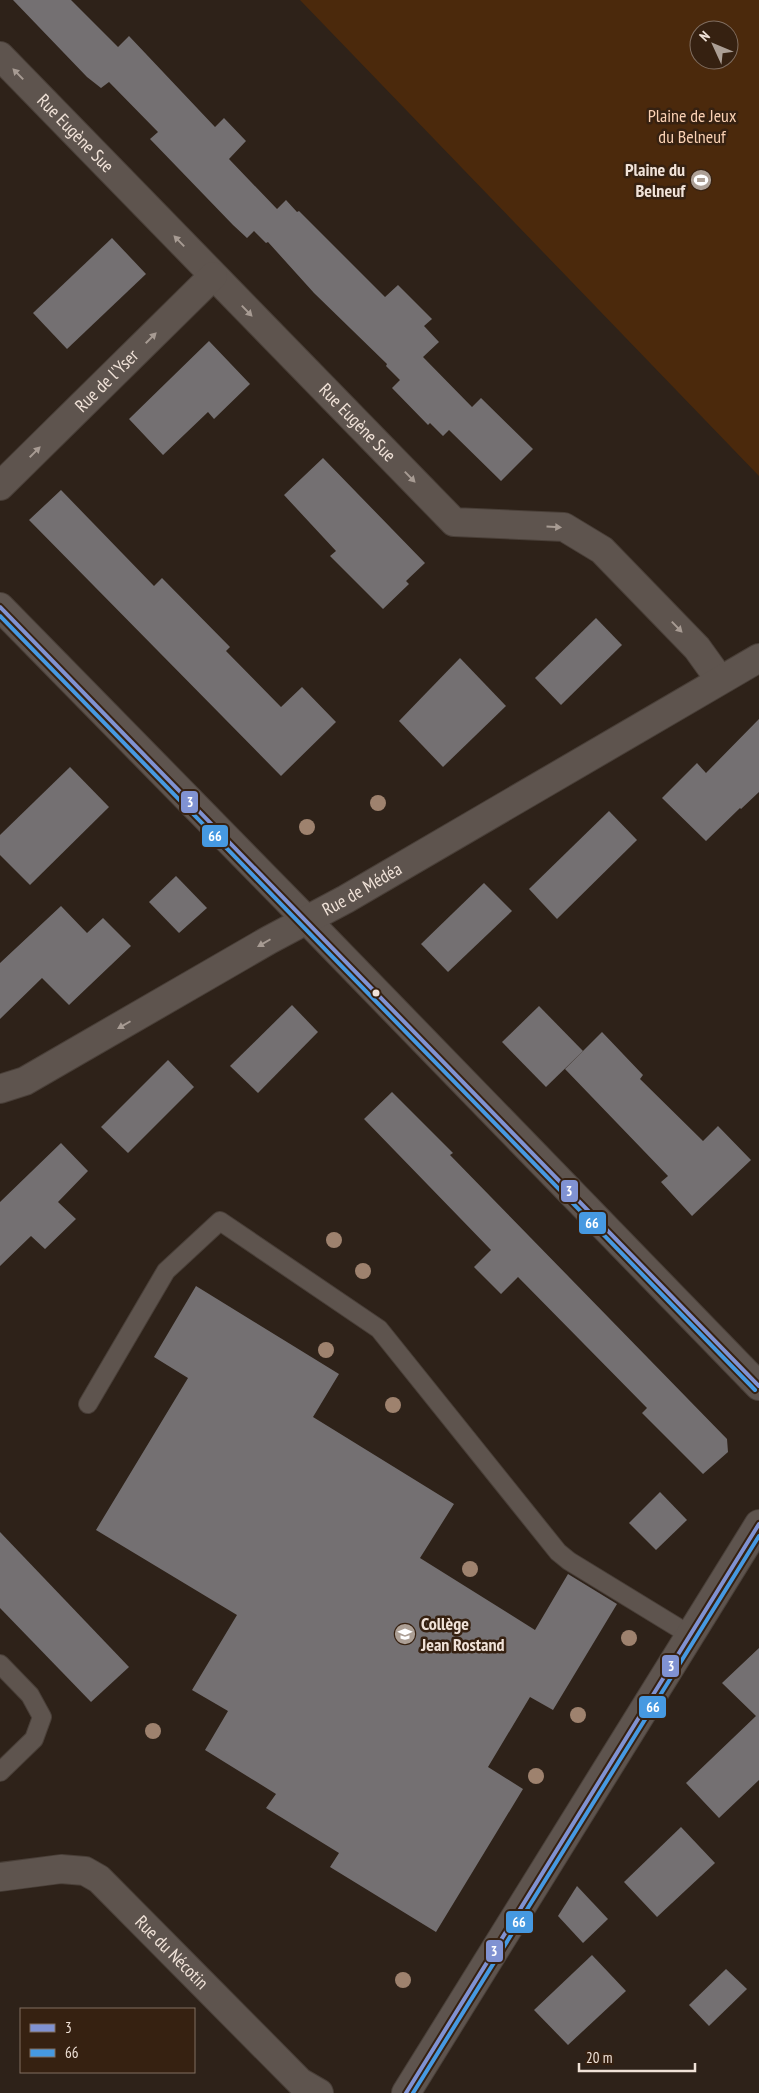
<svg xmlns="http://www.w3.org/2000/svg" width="759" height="2093" viewBox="0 0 759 2093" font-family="'PT Sans Narrow',sans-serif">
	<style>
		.green { fill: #4b290c; fill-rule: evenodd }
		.building { fill: #747072 }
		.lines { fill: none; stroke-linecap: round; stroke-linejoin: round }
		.lane-casing { stroke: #493f38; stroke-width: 20 }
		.street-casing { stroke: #493f38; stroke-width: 30 }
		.lane { stroke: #5e544e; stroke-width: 18 }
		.street { stroke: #5e544e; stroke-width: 28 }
		.bus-1-casing { stroke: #362111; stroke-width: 8 }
		.bus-2-casing { stroke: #362111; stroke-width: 8 }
		.bus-1 { stroke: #8092d2; stroke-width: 4 }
		.bus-2 { stroke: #4699e1; stroke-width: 4 }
		.tree { fill: #9e826e }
		.oneway { fill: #a79b93 }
		.bus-dot { fill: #f0e2d8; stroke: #362111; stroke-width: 2 }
		.labels { text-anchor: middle; stroke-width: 5; stroke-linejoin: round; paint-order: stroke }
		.park-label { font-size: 18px; fill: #fad1b4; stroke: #362111 }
		.street-label { font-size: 18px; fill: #f0e2d8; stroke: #362111 }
		.poi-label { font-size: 18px; font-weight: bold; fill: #f0e2d8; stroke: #362111; text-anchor: end }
		.line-badge { stroke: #362111; stroke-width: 2 }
		.badge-label { font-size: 14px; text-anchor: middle; font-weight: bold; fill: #fff }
	</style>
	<rect width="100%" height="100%" fill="#2e2219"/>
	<!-- green -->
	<path class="green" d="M300 0H759V476ZM699 30H729V60H699Z"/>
	<!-- building -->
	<g class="building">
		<polygon points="13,0 71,0 118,47 129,36 215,127 224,118 246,141 229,159 277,209 286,200 297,212 299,211 385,297 398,285 432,319 424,326 439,342 423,357 472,407 481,398 533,449 501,481 449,430 443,436 430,423 428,425 392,388 400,380 386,366 387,364 314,293 268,242 266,243 254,231 247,238 233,225 150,139 158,132 109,82 101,88 87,77"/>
		<polygon points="112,238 146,274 67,349 33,313"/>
		<polygon points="209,341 250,384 214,419 208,412 163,455 129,419"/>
		<polygon points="323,458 425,563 406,581 409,584 383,609 330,556 336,551 284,495"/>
		<polygon points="61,490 154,586 162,578 230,647 226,651 281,707 302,687 336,722 281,776 29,520"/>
		<polygon points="596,618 622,645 561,705 535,678"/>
		<polygon points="460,658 506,706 443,767 399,721"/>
		<polygon points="759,719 759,792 741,809 740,808 706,841 662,798 697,763 706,773"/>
		<polygon points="70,767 109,807 30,885 0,855 0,835"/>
		<polygon points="609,811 637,840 557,919 529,889"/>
		<polygon points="176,876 207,908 179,933 149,902"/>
		<polygon points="484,883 512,911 448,972 421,944"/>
		<polygon points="61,906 87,933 103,918 131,946 69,1005 42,978 0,1019 0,963"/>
		<polygon points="292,1005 318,1032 258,1093 230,1066"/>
		<polygon points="539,1006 583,1051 546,1087 502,1042"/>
		<polygon points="602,1032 643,1075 640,1079 703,1141 718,1126 751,1160 692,1216 661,1182 668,1176 565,1069"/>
		<polygon points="168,1060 194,1087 128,1153 101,1127"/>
		<polygon points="392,1092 453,1153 450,1155 727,1439 728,1452 703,1474 642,1413 647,1408 518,1277 501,1294 474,1267 491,1250 364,1119"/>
		<polygon points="61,1143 88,1171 58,1202 76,1219 45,1249 31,1236 0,1266 0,1202"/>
		<polygon points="196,1286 339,1374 313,1417 454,1504 420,1558 535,1630 568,1574 617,1604 553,1710 530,1697 488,1767 523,1789 436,1932 330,1867 339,1853 266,1808 276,1794 205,1750 228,1711 192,1690 237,1615 96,1530 188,1378 154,1357"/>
		<polygon points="660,1492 687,1520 656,1550 629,1523"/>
		<polygon points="0,1532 129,1667 91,1702 0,1608"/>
		<polygon points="759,1648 759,1780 719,1818 686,1783 756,1716 722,1683"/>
		<polygon points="681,1827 715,1863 657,1917 624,1882"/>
		<polygon points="577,1886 608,1919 583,1943 558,1916"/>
		<polygon points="592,1955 626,1991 568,2045 534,2010"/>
		<polygon points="726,1969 747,1989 709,2026 689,2005"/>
	</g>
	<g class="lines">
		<!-- lane casing -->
		<g class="lane-casing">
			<g id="lane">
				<polyline points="88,1404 166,1271 220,1221 379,1329 558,1552 569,1561 690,1635"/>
				<polyline points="0,1664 30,1695 42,1717 34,1739 0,1772"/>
			</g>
		</g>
		<!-- street casing -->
		<g class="street-casing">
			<g id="street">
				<path id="s1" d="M0 56 454 522 564 527 602 550 697 648 720 680"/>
				<path id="s2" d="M0 486 213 276"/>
				<polyline points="0,607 297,910 759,1386"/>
				<path id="s3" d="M0 1089 25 1081 269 940 346 899 759 658"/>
				<path id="s4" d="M0 1877 61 1869 85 1871 99 1879 300 2082 319 2093"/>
				<polyline points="406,2093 759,1524"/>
			</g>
		</g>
		<!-- lane -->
		<use href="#lane" class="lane"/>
		<!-- street -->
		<use href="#street" class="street"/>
		<!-- bus-1 casing -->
		<g class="bus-1-casing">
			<g id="bus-1">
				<polyline points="0,607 759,1386"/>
				<polyline points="406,2093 759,1524"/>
			</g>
		</g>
		<!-- bus-2 casing -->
		<g class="bus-2-casing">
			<g id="bus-2">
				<polyline points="0,616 755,1390"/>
				<polyline points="413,2093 759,1536"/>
			</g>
		</g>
		<!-- bus-1 -->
		<use href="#bus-1" class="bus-1"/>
		<!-- bus-2 -->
		<use href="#bus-2" class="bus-2"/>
	</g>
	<!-- trees -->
	<g class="tree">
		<circle cx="378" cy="803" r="8"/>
		<circle cx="307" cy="827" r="8"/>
		<circle cx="334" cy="1240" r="8"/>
		<circle cx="363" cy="1271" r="8"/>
		<circle cx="326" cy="1350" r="8"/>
		<circle cx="393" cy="1405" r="8"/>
		<circle cx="470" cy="1569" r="8"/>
		<circle cx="629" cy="1638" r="8"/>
		<circle cx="578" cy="1715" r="8"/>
		<circle cx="153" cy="1731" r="8"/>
		<circle cx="536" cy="1776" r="8"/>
		<circle cx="403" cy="1980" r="8"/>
	</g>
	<!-- one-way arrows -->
	<defs><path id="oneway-solid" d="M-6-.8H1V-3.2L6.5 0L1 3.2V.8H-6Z" transform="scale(1.25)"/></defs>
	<g class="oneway">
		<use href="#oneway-solid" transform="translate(18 74) rotate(-134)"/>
		<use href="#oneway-solid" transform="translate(179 241) rotate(-134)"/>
		<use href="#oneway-solid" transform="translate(247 311) rotate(46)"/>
		<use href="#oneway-solid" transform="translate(151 338) rotate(-45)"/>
		<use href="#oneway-solid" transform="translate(35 452) rotate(-45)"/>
		<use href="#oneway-solid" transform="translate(410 477) rotate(46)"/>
		<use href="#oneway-solid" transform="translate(554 527) rotate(3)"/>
		<use href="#oneway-solid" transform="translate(677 627) rotate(46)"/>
		<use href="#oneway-solid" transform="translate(264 943) rotate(150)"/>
		<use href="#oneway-solid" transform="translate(124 1025) rotate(150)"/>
	</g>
	<!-- icons -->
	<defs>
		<g id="stadium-disc" transform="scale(1.125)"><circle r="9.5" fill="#ac9f95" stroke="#362111"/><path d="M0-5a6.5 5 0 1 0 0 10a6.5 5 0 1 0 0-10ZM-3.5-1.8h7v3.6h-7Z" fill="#fff"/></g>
		<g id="school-disc" transform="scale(1.125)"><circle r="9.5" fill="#ac9f95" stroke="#362111"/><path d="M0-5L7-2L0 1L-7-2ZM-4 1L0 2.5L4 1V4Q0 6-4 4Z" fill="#fff"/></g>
	</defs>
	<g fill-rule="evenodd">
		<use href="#stadium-disc" x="701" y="180"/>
		<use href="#school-disc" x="405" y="1634"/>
	</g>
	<!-- markers -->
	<circle class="bus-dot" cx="376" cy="993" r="4.5"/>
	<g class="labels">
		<!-- park labels -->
		<g class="park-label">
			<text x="692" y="122">Plaine de Jeux<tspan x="692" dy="21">du Belneuf</tspan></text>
		</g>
		<!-- street labels -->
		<g class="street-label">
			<text dy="6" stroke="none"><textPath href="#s1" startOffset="108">Rue Eugène Sue</textPath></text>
			<text dy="6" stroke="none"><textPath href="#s2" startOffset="150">Rue de l'Yser</textPath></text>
			<text dy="6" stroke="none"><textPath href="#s1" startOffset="512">Rue Eugène Sue</textPath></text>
			<text dy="6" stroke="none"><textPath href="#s3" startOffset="414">Rue de Médéa</textPath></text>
			<text dy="6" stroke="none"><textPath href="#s4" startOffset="205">Rue du Nécotin</textPath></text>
		</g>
		<!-- poi labels -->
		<g class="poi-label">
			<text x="685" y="176">Plaine du<tspan x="685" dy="21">Belneuf</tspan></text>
			<text x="421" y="1630" text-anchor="start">Collège<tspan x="421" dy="21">Jean Rostand</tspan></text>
		</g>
	</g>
	<g class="line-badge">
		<rect x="180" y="790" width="19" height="24" rx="5" fill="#8092d2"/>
		<rect x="201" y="824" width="28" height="24" rx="5" fill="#4699e1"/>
		<rect x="560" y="1179" width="19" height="24" rx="5" fill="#8092d2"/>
		<rect x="578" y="1211" width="29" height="24" rx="5" fill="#4699e1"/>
		<rect x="661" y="1654" width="19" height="24" rx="5" fill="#8092d2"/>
		<rect x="638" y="1695" width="29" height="24" rx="5" fill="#4699e1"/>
		<rect x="505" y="1910" width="29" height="24" rx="5" fill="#4699e1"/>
		<rect x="485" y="1939" width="19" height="24" rx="5" fill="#8092d2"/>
	</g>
	<g class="badge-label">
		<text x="190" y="807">3</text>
		<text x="215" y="841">66</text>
		<text x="569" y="1196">3</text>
		<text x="592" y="1228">66</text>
		<text x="671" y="1671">3</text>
		<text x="653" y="1712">66</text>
		<text x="519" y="1927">66</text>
		<text x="494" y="1956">3</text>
	</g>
	<!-- legend -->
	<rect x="20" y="2008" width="175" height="65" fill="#362111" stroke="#806e61"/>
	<rect x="30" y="2024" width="25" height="8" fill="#8092d2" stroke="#806e61"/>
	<text x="65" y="2033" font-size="15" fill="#f0e2d8">3</text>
	<rect x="30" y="2049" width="25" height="8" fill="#4699e1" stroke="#806e61"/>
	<text x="65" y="2058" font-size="15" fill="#f0e2d8">66</text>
	<!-- north arrow -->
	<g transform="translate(714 45) rotate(314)"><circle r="24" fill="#362111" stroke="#806e61"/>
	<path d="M0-4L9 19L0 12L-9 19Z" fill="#ac9f95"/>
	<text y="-8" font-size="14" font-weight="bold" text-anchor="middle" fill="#f0e2d8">N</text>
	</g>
	<!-- scale -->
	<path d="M579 2063v8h116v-8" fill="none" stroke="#f0e2d8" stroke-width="2.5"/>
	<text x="586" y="2063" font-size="15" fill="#f0e2d8" stroke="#362111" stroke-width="4" paint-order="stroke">20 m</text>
</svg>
